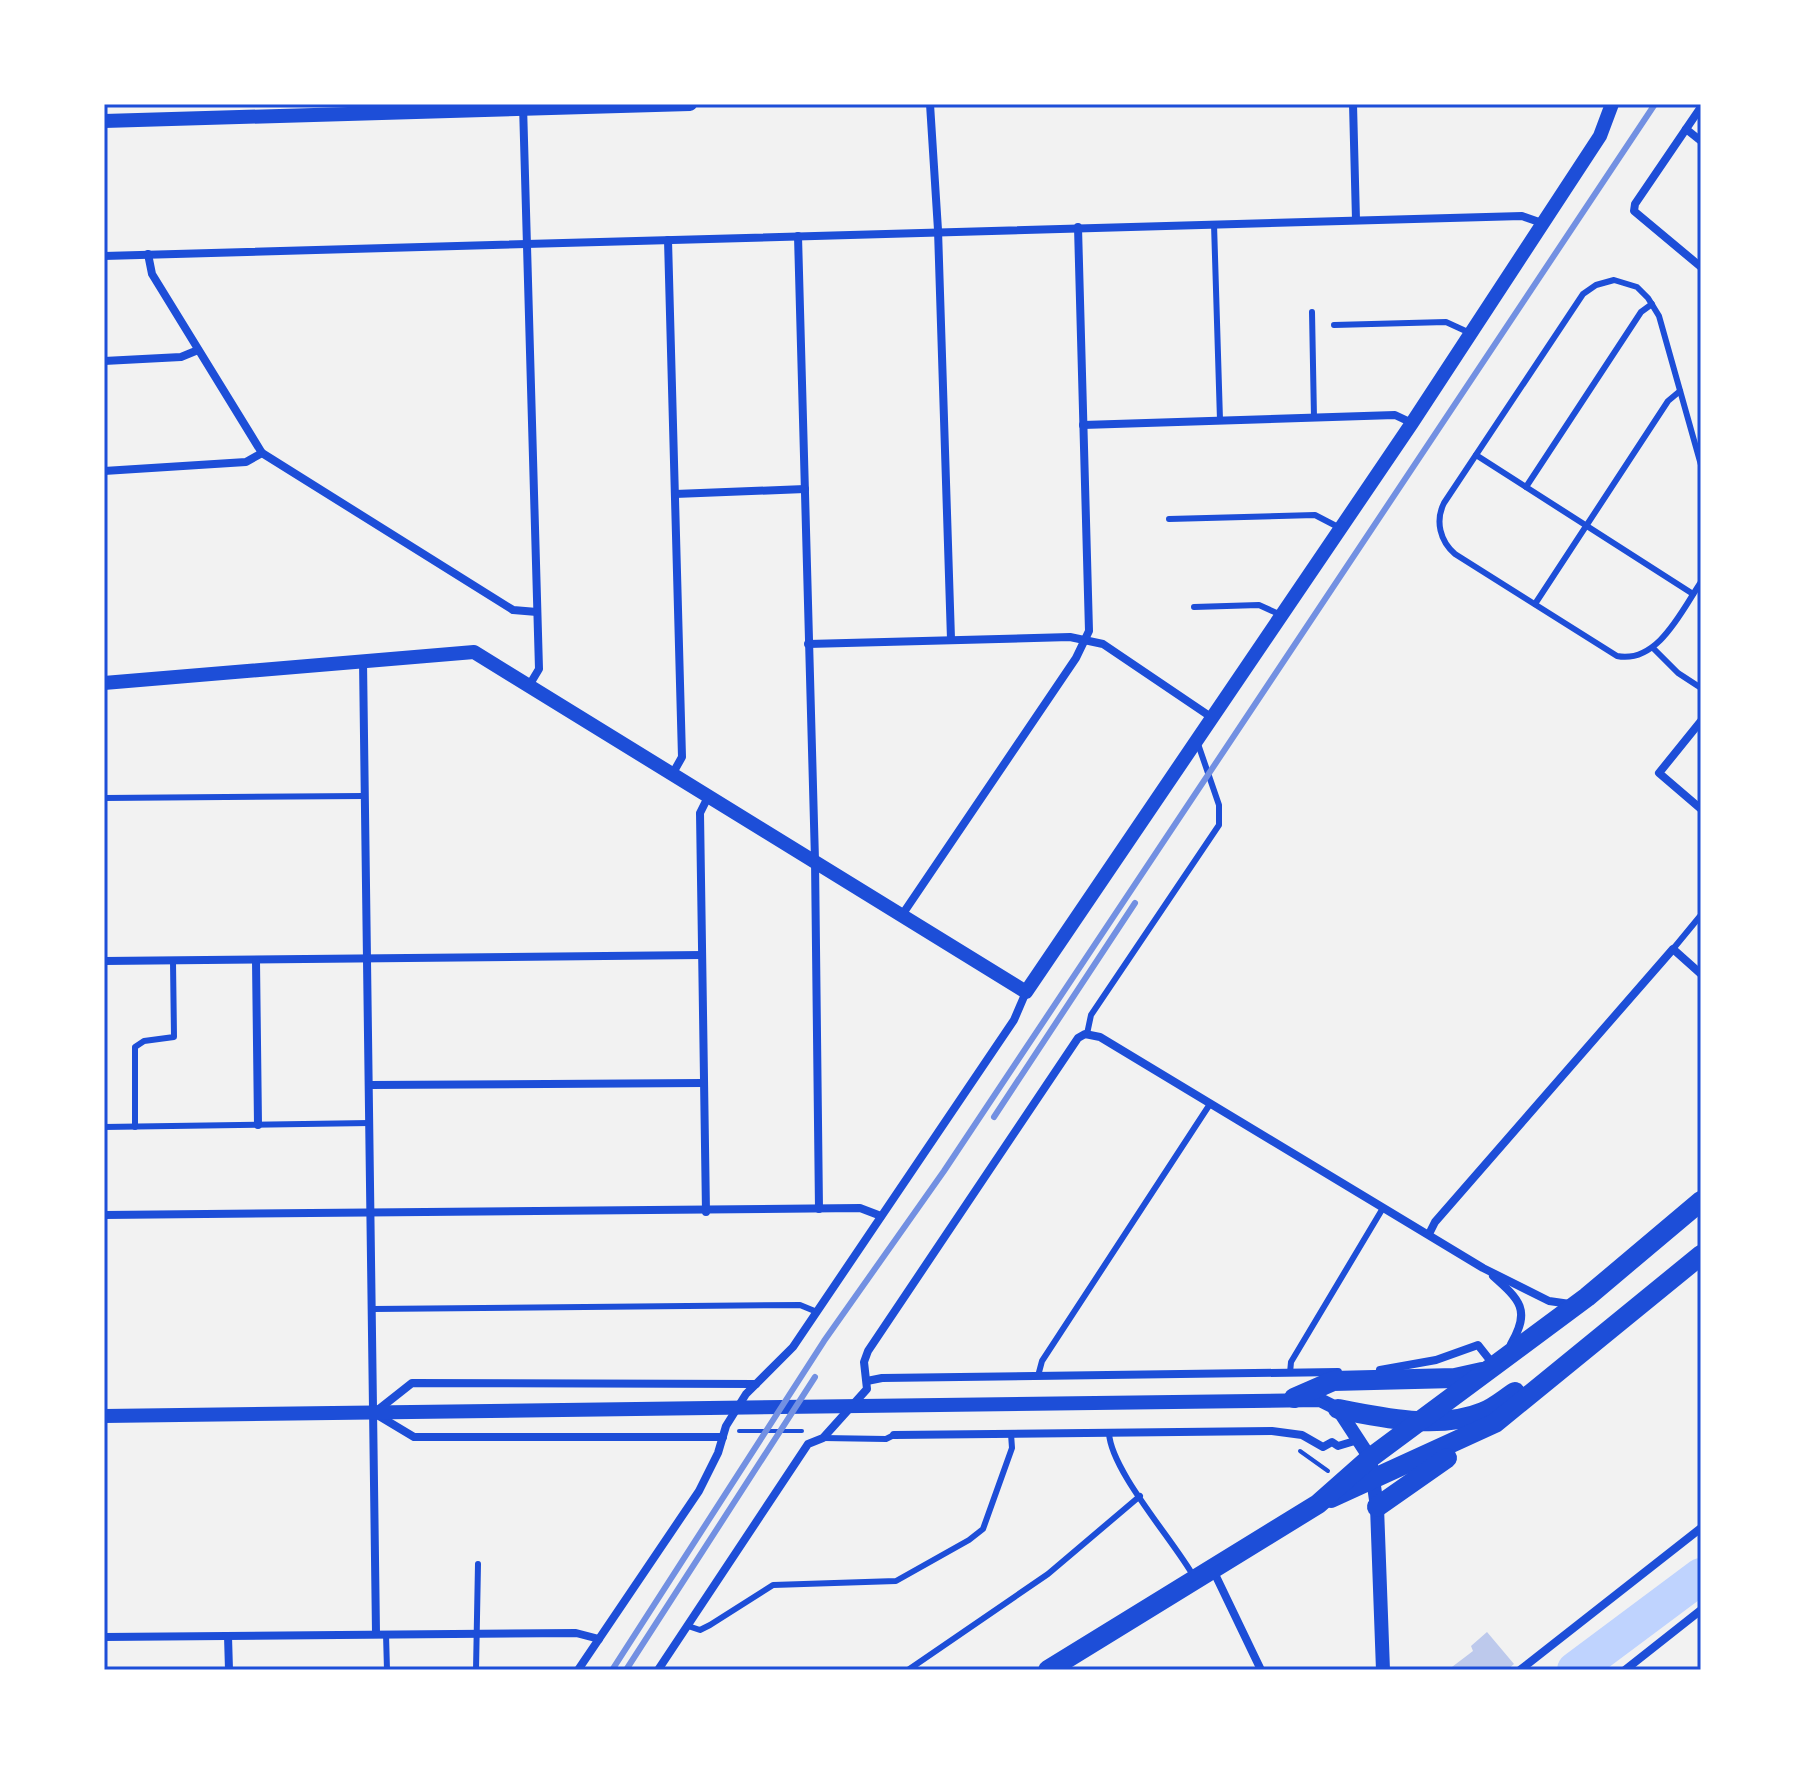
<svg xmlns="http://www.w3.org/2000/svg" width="1805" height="1774" viewBox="0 0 1805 1774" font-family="'IBM Plex Sans',sans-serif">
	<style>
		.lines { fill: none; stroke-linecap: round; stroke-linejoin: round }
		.river { stroke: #bfd3fe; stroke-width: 36 }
		.building { fill: #bdc9ec }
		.path { stroke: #1d4ed8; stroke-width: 4 }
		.service { stroke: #1d4ed8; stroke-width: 6 }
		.minor { stroke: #1d4ed8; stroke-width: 8 }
		.tertiary { stroke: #1d4ed8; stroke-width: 14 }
		.primary { stroke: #1d4ed8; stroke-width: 20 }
		.rail { stroke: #7290e2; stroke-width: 6 }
		.neatline { fill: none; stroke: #1d4ed8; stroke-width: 3 }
	</style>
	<rect width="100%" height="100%" fill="#f2f2f2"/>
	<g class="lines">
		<!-- river -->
		<polyline class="river" points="1575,1670 1701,1576"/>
	</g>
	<!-- building -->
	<polygon class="building" points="1487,1632 1514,1664 1507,1670 1448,1670 1473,1651 1471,1646"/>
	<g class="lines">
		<!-- path -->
		<g class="path">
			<polyline points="739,1431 802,1431"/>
			<polyline points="1300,1451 1328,1471"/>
		</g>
		<!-- service -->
		<g class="service">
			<polyline points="1214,224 1220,420"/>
			<polyline points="1312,312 1314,418"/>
			<polyline points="1334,325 1446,322 1470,333"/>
			<polyline points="1476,455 1693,594"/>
			<path d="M1701 465 1659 316 1648 298 1637 287 1614 280 1596 285 1583 294 1444 503C1435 521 1440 541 1455 554L1617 656C1658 664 1682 610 1701 582"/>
			<polyline points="1526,487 1641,312 1652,304"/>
			<polyline points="1169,519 1315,515 1340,528"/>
			<polyline points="1535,604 1668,401 1680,391"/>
			<polyline points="1194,607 1259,605 1281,615"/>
			<polyline points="1653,648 1678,673 1701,688"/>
			<polyline points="104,798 364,796"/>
			<polyline points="1673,949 1701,915"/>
			<polyline points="1087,1034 1091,1015 1219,825 1219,805 1197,741"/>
			<polyline points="104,1127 370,1123"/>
			<polyline points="135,1127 135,1047 144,1041 174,1037 173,962"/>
			<polyline points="373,1309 800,1305 817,1312"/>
			<polyline points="1290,1373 1291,1362 1383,1208"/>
			<polyline points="1038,1376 1042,1361 1210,1104"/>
			<path d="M1109 1433C1111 1471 1174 1541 1194 1577"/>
			<polyline points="823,1438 886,1439 894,1435"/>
			<polyline points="688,1626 700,1630 710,1625 773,1585 896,1581 969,1540 983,1529 1012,1448 1011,1434"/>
			<polyline points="386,1634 387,1670"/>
			<polyline points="476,1670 478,1564"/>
			<polyline points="908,1670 1048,1574 1140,1496"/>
		</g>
		<!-- minor -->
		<g class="minor">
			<polyline points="930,104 938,230 951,639"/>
			<polyline points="1353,104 1356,220"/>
			<polyline points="523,105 539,669 530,684"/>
			<polyline points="1701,107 1635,204 1634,211 1701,267"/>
			<polyline points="1686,129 1701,141"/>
			<polyline points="798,236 815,860 819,1209"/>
			<polyline points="668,240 682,757 673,773"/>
			<polyline points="148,254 152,274 262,453 513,610 537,612"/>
			<polyline points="104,256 1522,216 1542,223"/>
			<polyline points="104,361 181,357 198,350"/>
			<polyline points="1083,425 1395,415 1412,423"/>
			<polyline points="104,471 246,462 262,453"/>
			<polyline points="675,494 805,489"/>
			<polyline points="808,644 1070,637 1103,644 1211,717"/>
			<polyline points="363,661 376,1633"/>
			<polyline points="1701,721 1659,773 1701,809"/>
			<polyline points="902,915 1076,658 1089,631 1078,227"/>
			<polyline points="104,961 702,955"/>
			<polyline points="256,961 258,1125"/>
			<polyline points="370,1085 702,1083"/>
			<polyline points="706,1212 700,813 709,795"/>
			<polyline points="104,1215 860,1208 881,1216"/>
			<polyline points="1429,1234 1435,1222 1673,949 1701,974"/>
			<path d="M1493 1276C1520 1300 1531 1310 1511 1344"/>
			<polyline points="1380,1370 1436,1360 1478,1345 1493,1364"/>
			<polyline points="867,1381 882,1378 1338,1372"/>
			<polyline points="894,1435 1272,1431 1302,1435 1323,1447 1332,1442 1338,1446 1358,1440"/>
			<polyline points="723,1437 414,1437 374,1413 412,1383 756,1384"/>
			<polyline points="1213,1570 1261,1670"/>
			<polyline points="228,1636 229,1670"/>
			<polyline points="104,1637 576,1633 599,1639"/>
			<polyline points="578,1670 699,1491 718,1453 726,1426 746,1394 793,1347 1014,1020 1026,992"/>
			<polyline points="658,1670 808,1444 823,1438 867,1389 864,1362 868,1351 1078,1038 1085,1034 1100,1037 1483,1268 1549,1301 1570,1304"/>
			<polyline points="1520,1670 1701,1528"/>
			<polyline points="1625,1670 1701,1610"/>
		</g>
		<!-- tertiary -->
		<g class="tertiary">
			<polyline points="104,121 690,104"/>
			<polyline points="104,683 474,652 1026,992 1412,423 1600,136 1612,104"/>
			<polyline points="104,1416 1320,1400 1338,1409 1370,1458 1377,1507 1383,1670"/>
		</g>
		<!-- primary -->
		<g class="primary">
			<polyline points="1294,1398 1333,1381 1455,1378 1482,1372"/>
			<path d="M1338 1409C1382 1418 1440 1430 1483 1412 1494 1408 1504 1399 1515 1392"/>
			<polyline points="1331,1498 1495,1423 1701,1255"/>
			<polyline points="1377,1507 1447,1458"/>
			<polyline points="1048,1670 1318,1504 1370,1458 1587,1297 1701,1201"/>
		</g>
		<!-- rail -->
		<g class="rail">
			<polyline points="994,1117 1135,903"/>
			<polyline points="612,1670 824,1341 944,1171 1655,104"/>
			<polyline points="626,1670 815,1377"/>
		</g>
	</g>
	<!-- border -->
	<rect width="1805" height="1774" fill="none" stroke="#ffffff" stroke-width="212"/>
	<rect x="106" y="106" width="1593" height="1562" class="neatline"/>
</svg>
